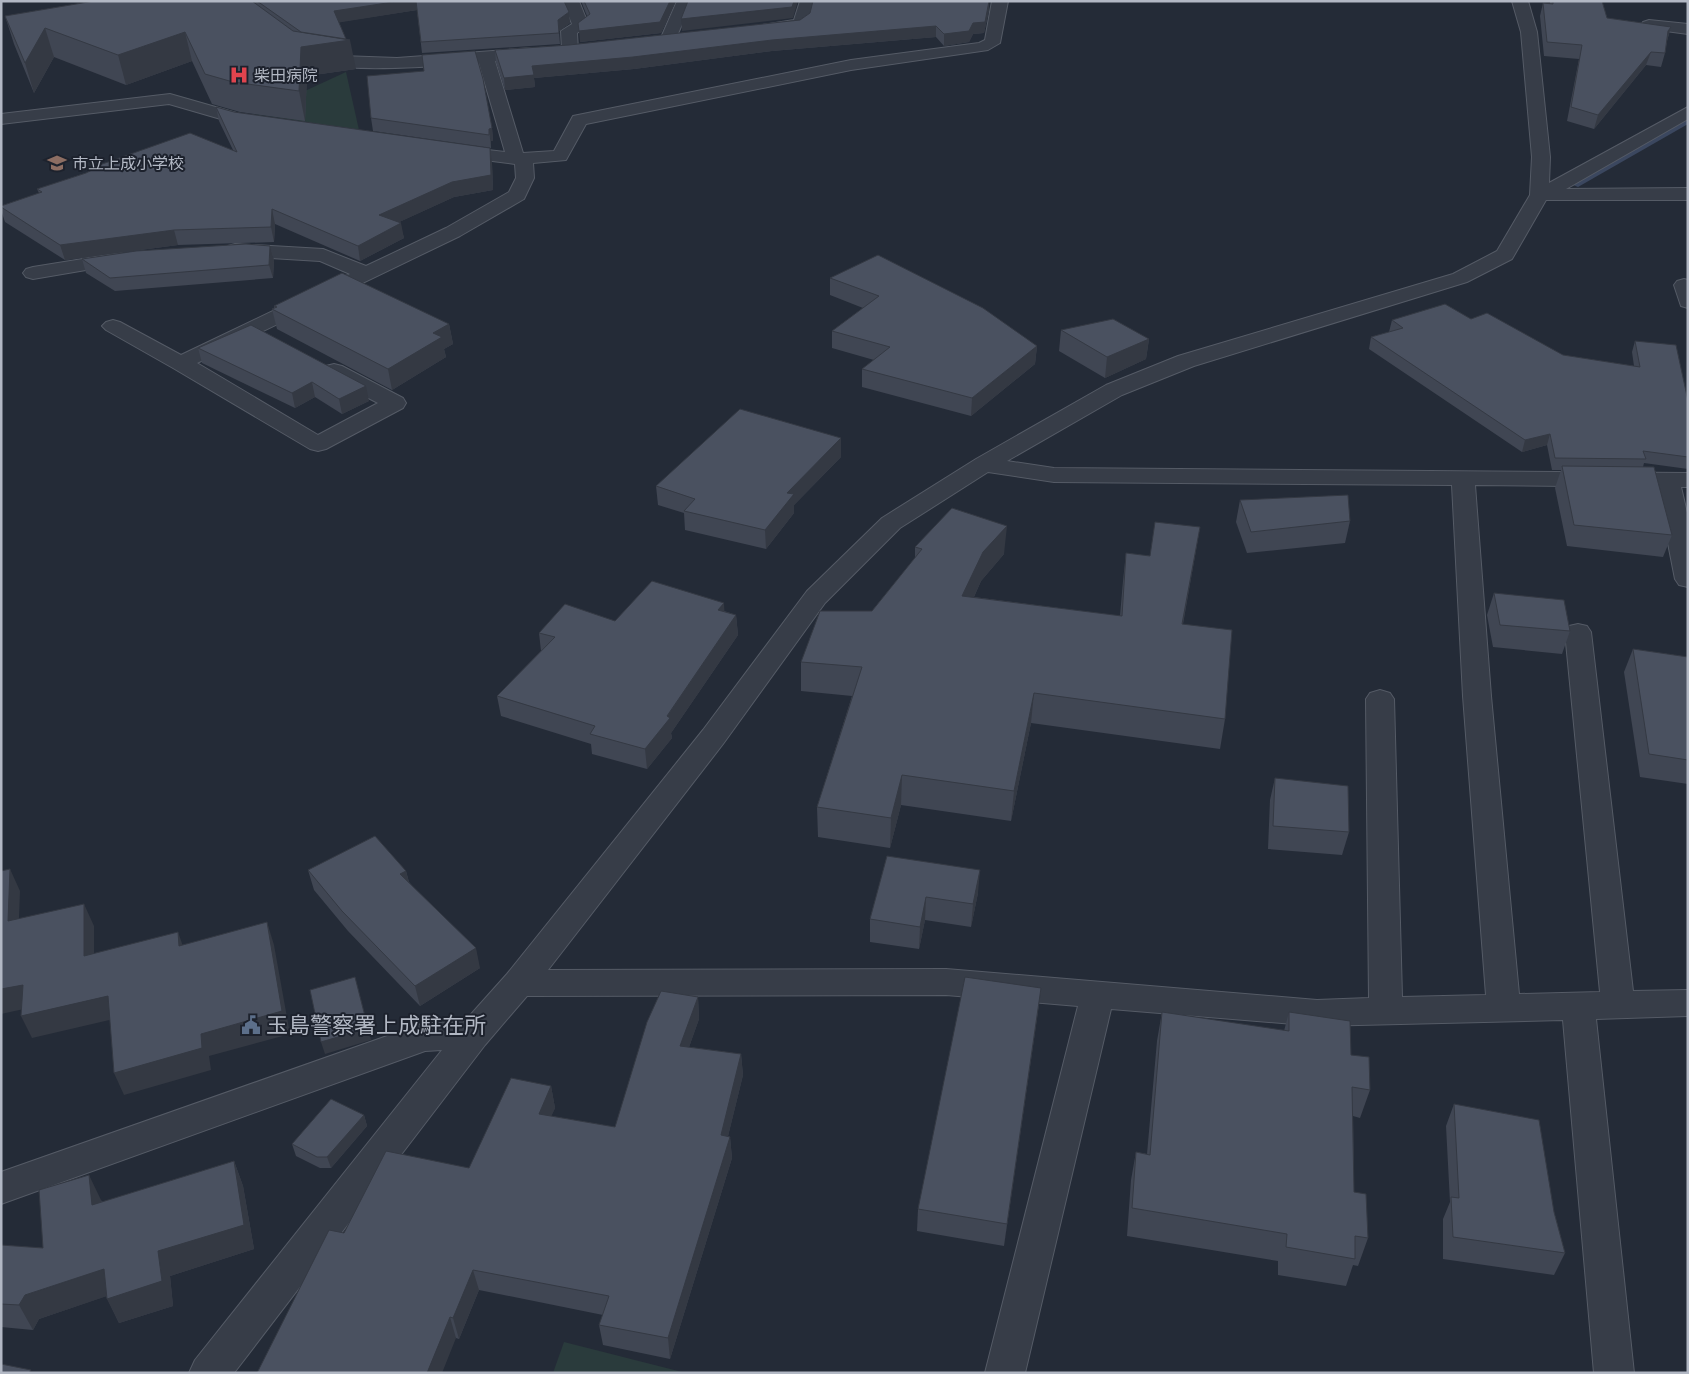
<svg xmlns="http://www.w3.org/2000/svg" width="1689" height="1374" viewBox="0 0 1689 1374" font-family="Jost,'Noto Sans JP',sans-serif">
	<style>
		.green { fill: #2a3b3c }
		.water { fill: #3b475f }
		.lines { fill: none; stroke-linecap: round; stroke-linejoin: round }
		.minor-casing { stroke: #555b66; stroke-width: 2 }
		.minor { fill: #373d48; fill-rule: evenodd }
		.wall { fill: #404653 }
		.shaded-wall { fill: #343943 }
		.building { fill: #4a5160; stroke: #343943 }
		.labels { text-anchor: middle; stroke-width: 4; stroke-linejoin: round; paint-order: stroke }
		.far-poi-label { font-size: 16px; fill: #b2b8c4; stroke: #1d222d; text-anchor: start }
		.near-poi-label { font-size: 22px; fill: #b2b8c4; stroke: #1d222d; text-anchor: start }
	</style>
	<rect width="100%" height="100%" fill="#242b37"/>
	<!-- green -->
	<g class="green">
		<polygon points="346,72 359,130 255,114"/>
		<polygon points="564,1342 686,1373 553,1373"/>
	</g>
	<!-- water -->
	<polygon class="water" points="1688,118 1688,124 1578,187 1571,184"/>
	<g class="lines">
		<!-- minor casing -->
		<g class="minor-casing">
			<g id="minor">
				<polygon points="563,1 579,1 589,26 577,33 578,50 570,55 562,50 561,31 572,24"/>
				<polygon points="677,1 692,1 674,43 662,43 660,40"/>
				<polygon points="800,1 816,1 806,27 769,33 763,31 761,28 763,25 794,20"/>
				<path d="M992 1H1008L1000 43 988 50 851 70 586 124 566 160 533 163 534 178 524 199 460 236 197 363 318 435 378 403 326 376 323 371 326 366 334 364 342 366 403 398 406 403 403 408 326 449 318 451 310 449 173 368 106 330 102 326 106 322 113 320 120 322 181 355 350 274 320 261 235 256 228 254 225 250 228 246 235 244 323 249 366 266 446 228 509 192 516 178 515 164 453 156 447 155 444 151 447 147 453 146 505 152 479 63C454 65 323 76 311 58L313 55 397 58 532 48 538 50 540 53 538 56 495 61 523 153 554 151 573 116 851 60 979 43 985 40Z"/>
				<path d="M1512 1H1528L1537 32 1550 157 1549 183 1688 107V119L1566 189 1688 188V200H1546L1512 259 1467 282 1194 366 1122 395 1007 461 1054 468 1688 473V487H1681L1688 517V587L1679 585 1675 579 1657 487 1475 485 1491 696 1519 994 1600 992 1565 632 1569 626 1578 624 1587 626 1591 632 1633 991 1688 990V1016L1596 1019 1634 1373H1594L1563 1020 1317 1026 1111 1009 1025 1373H985L1078 1006 946 995 527 996 485 1045 234 1373H189L195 1360 442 1050 425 1051 1 1204V1172L424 1023 464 1022 507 974 703 730 807 591 882 518 976 459 1106 385 1178 356 1453 274 1497 251 1530 195 1532 157 1521 32ZM988 472 1054 482 1452 485 1463 696 1486 995 1402 997 1394 699 1390 693 1380 690 1370 693 1366 699 1369 998 1317 1000 946 969 548 970 723 744 825 603 900 528Z"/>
				<polygon points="1649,20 1688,24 1688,34 1643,28 1641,25 1643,22"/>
				<polygon points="170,94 240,114 261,117 264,121 261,125 238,124 169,104 1,124 1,114"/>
				<polygon points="120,253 127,255 130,259 127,263 33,279 26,277 23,273 26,269 33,267"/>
				<polygon points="1684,279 1688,280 1688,308 1681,306 1674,285 1677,281"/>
			</g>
		</g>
		<!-- minor -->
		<use href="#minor" class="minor"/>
	</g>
	<!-- wall -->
	<g class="wall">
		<polygon points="94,1 564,1 570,23 559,31 560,44 422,53 417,10 339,22 356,69 307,76 305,121 240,112 212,104 192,61 126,85 54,57 34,93 14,44 5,16"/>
		<polygon points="581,1 676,1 661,33 580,42 587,16"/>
		<polygon points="1550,1 1602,1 1607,18 1671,27 1667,41 1665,53 1661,67 1646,65 1594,129 1567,121 1579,59 1544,56 1540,16 1543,3 1550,4"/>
		<polygon points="989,10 984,33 973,34 969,42 944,46 936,37 772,51 634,69 534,78 535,87 505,90 496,62 495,50 569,45 800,20 810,13"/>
		<polygon points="216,107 234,112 492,163 493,190 454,197 399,222 404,238 360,261 275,224 274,242 178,245 65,260 5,222 1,210 1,206 39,193 37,189 86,173 92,170 91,168 233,150 219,121"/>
		<polygon points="371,118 492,128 493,141 491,141 491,148 373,131"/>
		<polygon points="270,246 274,260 273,278 115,291 86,273 82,259"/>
		<polygon points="830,278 1037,346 1035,364 971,416 862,387 862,369 874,360 832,348 832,331 863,308 830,295"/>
		<polygon points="274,306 449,324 453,344 444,349 446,357 392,390 277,329 272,309 274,308"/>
		<polygon points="1471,319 1563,355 1634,366 1632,352 1635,341 1688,401 1688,469 1644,463 1643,467 1672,535 1663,557 1567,546 1555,488 1561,470 1552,470 1547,445 1522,452 1369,349 1371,337 1389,332 1392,320"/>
		<polygon points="251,325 369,401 342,414 315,397 295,408 202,363 198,348"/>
		<polygon points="1061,330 1149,339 1146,359 1105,378 1059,351"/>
		<polygon points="841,457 794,505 794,513 766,549 685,530 684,513 658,505 656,486"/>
		<polygon points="1240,500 1350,521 1345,543 1247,553 1236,522"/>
		<polygon points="1200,527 1183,624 1225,719 1220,749 1031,723 1011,821 901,805 890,848 818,837 817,807 852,696 801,691 801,662 872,611 915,558 915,547 1004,554 981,581 974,597 1120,616 1123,581 1126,553 1150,556"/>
		<polygon points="1494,593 1570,631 1562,654 1493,647 1487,615"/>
		<polygon points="724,611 736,615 738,635 671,733 672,738 647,769 592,754 591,744 501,716 497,696 541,651 539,633 615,621"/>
		<polygon points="1633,649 1688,657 1688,784 1640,777 1624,672"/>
		<polygon points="1275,778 1349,832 1342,855 1268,849 1270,800"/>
		<polygon points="887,856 978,893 971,927 925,920 919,949 870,942 870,919"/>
		<polygon points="308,870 406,871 409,882 480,968 420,1006 348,931 314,890"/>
		<polygon points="1041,988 1038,1011 1004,1246 917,1231 918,1209"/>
		<polygon points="698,997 699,1019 689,1047 741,1054 743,1075 728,1136 730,1137 732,1158 670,1359 603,1345 599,1325 603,1315 479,1290 459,1339 456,1338 344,1233 469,1168 551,1086 555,1108 551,1116 615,1127"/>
		<polygon points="1162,1012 1284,1031 1289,1012 1351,1055 1370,1090 1360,1118 1353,1116 1354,1192 1368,1238 1358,1266 1353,1265 1346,1286 1278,1275 1278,1261 1127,1236 1131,1180 1136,1152 1147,1154 1157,1041"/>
		<polygon points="1454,1104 1554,1212 1565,1253 1554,1275 1443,1259 1443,1219 1450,1202 1446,1126"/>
		<polygon points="364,1115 367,1126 331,1168 320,1168 296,1156 292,1144"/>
		<polygon points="234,1161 243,1186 254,1249 170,1276 173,1306 119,1323 106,1296 39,1319 33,1330 1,1327 1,1245 43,1248 101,1200 102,1202"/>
	</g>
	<!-- shaded-wall -->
	<g class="shaded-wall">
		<polygon points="400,1 416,1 417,10 336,23 334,11"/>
		<polygon points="670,1 676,1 661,33 580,42 579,31"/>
		<polygon points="794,1 798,1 793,18 682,31 681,19"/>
		<polygon points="989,1 989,10 984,33 973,34 969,42 944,46 944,34 973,23"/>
		<polygon points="569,12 570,23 559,31 560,44 558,20"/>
		<polygon points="936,26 936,37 772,51 634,69 534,78 535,87 505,90 504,78 532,66 772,40"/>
		<polygon points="1671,27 1667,40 1664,44 1668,31"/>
		<polygon points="45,28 54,57 34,93 25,63"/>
		<polygon points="185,32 192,61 126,85 118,55"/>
		<polygon points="350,40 356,69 307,76 305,121 299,91 301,47"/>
		<polygon points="1651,52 1646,65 1594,129 1598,115"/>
		<polygon points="492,128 493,141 491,141 491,148 489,129"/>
		<polygon points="490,148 492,163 493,190 454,197 382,230 379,215 452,182"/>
		<polygon points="272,209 275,224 274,242 271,227"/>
		<polygon points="401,223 404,238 360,261 358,246"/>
		<polygon points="174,230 178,245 65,260 60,245"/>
		<polygon points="270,246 274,260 273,278 269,265"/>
		<polygon points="449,324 453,344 444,349 446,357 392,390 388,369 433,333"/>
		<polygon points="1149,339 1146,359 1105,378 1107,357"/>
		<polygon points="1037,346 1035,364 971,416 972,398"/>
		<polygon points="312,382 315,397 295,408 292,393"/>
		<polygon points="366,386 369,401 342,414 339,399"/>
		<polygon points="1550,434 1547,445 1522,452 1525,440"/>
		<polygon points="841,438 841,457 794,505 794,513 766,549 765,530 787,493"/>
		<polygon points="1007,526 1004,554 981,581 961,625 962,596 983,552"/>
		<polygon points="1200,527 1195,556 1177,653 1182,624"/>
		<polygon points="724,603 725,623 718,610"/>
		<polygon points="736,615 738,635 671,733 672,738 647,769 645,749"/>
		<polygon points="1034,693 1031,723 1011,821 1014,791"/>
		<polygon points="902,775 901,805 890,848 891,818"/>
		<polygon points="10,869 20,891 18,943 8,921"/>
		<polygon points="980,870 978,893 971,927 973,904"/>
		<polygon points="406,871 411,891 400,874"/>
		<polygon points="926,897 925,920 919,949 920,927"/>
		<polygon points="84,904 94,926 94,978 84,956"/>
		<polygon points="267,922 274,945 290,1034 209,1056 211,1070 124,1095 114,1073 201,1034"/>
		<polygon points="178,932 186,955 179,946"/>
		<polygon points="476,948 480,968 420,1006 415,986"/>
		<polygon points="23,985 33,1007 1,1014 1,989"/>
		<polygon points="358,988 371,1040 325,1054 321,1042"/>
		<polygon points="1041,988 1038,1011 1004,1246 1007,1224"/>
		<polygon points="108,996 118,1018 32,1038 21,1016"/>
		<polygon points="698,997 699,1019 682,1067 680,1046"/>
		<polygon points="741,1054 743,1075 723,1157 721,1135"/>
		<polygon points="551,1086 555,1108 543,1135 539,1114"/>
		<polygon points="364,1115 367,1126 331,1168 327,1157"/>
		<polygon points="730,1137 732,1158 670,1359 668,1338"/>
		<polygon points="234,1161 243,1186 254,1249 170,1276 173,1306 119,1323 107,1299 158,1251"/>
		<polygon points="89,1175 101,1200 104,1230 92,1205"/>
		<polygon points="104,1269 116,1293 39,1319 33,1330 19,1305 25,1295"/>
		<polygon points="473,1270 479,1290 459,1339 453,1318"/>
		<polygon points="450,1317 456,1338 442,1373 427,1373"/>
	</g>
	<!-- building -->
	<g class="building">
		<polygon points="94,1 252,1 293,31 350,40 301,47 299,91 233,82 205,74 185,32 118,55 45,28 25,63 5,16"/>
		<polygon points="257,1 400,1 334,11 346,39 301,32"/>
		<polygon points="416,1 564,1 569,12 558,20 559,33 421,42"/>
		<polygon points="584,1 670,1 660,22 579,31 578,23 590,14"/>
		<polygon points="688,1 794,1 792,7 681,19"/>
		<polygon points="813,1 989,1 985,22 973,23 969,31 944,34 936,26 772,40 633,57 532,66 534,75 504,78 495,50 569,45 800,20 810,13"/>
		<polygon points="1553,1 1602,1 1607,18 1671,27 1668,31 1665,53 1651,52 1598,115 1571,107 1582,45 1547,42 1543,3 1553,4"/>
		<polygon points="475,51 483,79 492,128 489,129 489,135 371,118 367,76 424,71 422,55"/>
		<polygon points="216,107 234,112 490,148 491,175 452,182 379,215 401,223 358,246 272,209 271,227 174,230 60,245 1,207 1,206 42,192 37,189 86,173 94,169 91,168 190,133 237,152"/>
		<polygon points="246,244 270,246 269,265 110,278 82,259 136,251"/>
		<polygon points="878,255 983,308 1037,346 972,398 862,369 890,347 832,331 879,296 830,278"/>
		<polygon points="342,273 449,324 433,333 442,337 388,369 272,309 277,307 274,306"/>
		<polygon points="1445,304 1471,319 1487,313 1563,355 1640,367 1635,341 1676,345 1688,401 1688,457 1643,451 1646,459 1555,458 1550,434 1525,440 1371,337 1403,328 1392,320"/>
		<polygon points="1113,319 1149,339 1107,357 1061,330"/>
		<polygon points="251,325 366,386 339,399 312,382 292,393 198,348"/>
		<polygon points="740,409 841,438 787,493 794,494 765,530 684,511 695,499 656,486"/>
		<polygon points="1562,466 1654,467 1672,535 1574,525"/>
		<polygon points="1348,495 1350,521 1251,532 1240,500"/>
		<polygon points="952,508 1007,526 983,552 962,596 1122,616 1126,553 1150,556 1155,522 1200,527 1182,624 1232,630 1225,719 1034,693 1014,791 902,775 891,818 817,807 862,667 801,662 820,611 872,611 922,549 915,547"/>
		<polygon points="652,581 724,603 718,610 736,615 667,716 670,718 645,749 590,734 595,726 497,696 555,637 539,633 565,604 615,621"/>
		<polygon points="1494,593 1564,600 1570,631 1500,625"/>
		<polygon points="1633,649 1688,657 1688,760 1649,754"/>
		<polygon points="1275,778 1348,786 1349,832 1273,826"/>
		<polygon points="375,836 406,871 400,874 476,948 415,986 342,911 308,870"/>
		<polygon points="887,856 980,870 973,904 926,897 920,927 870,919"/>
		<polygon points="10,869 8,921 84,904 84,956 178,932 179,946 267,922 282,1011 201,1034 202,1048 114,1073 108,996 21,1016 23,985 1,989 1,871"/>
		<polygon points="355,977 368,1028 321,1042 310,990"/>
		<polygon points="965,977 1041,988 1007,1224 918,1209"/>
		<polygon points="661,991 698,997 680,1046 741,1054 721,1135 730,1137 668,1338 599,1325 609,1296 473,1270 453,1318 450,1317 427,1373 257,1373 329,1230 344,1233 386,1151 469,1168 511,1078 551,1086 539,1114 615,1127 647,1022"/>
		<polygon points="1162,1012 1289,1031 1289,1012 1350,1021 1351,1055 1369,1057 1370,1090 1352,1087 1354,1192 1366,1194 1368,1238 1355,1236 1355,1259 1286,1247 1287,1234 1132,1208 1136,1152 1150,1155"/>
		<polygon points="331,1099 364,1115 327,1157 317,1157 292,1144"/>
		<polygon points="1454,1104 1539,1120 1554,1212 1565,1253 1453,1237 1451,1197 1459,1198"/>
		<polygon points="234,1161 244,1225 158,1251 162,1281 107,1299 104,1269 25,1295 19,1305 1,1304 1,1245 43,1248 39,1190 89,1175 92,1205"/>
		<polygon points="1,1364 31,1370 29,1373 1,1373"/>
	</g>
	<!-- icons -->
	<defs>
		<g id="hospital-bare" transform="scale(1.5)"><path d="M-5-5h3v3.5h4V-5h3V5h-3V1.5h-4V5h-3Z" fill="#e0444e" stroke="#1d222d" stroke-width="2.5" paint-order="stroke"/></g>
		<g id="school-bare" transform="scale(1.5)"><path d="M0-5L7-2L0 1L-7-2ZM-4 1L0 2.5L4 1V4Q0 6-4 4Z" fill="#8d6e63" stroke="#1d222d" stroke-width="2.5" paint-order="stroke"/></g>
		<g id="civic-bare" transform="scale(1.5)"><path d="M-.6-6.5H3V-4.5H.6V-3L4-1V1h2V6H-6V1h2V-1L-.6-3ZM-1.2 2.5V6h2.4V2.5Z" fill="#5c6f8a" stroke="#1d222d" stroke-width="2.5" paint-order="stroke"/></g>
	</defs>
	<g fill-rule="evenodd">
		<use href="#hospital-bare" x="239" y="75"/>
		<use href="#school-bare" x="57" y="163"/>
		<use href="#civic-bare" x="251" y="1025"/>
	</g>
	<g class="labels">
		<!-- far-poi labels -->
		<g class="far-poi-label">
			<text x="254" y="81">柴田病院</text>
			<text x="72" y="169">市立上成小学校</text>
		</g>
		<!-- near-poi labels -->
		<g class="near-poi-label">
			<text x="266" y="1033">玉島警察署上成駐在所</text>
		</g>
	</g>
	<!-- border -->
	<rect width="1689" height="1374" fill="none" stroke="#b2b8c4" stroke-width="5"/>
</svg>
